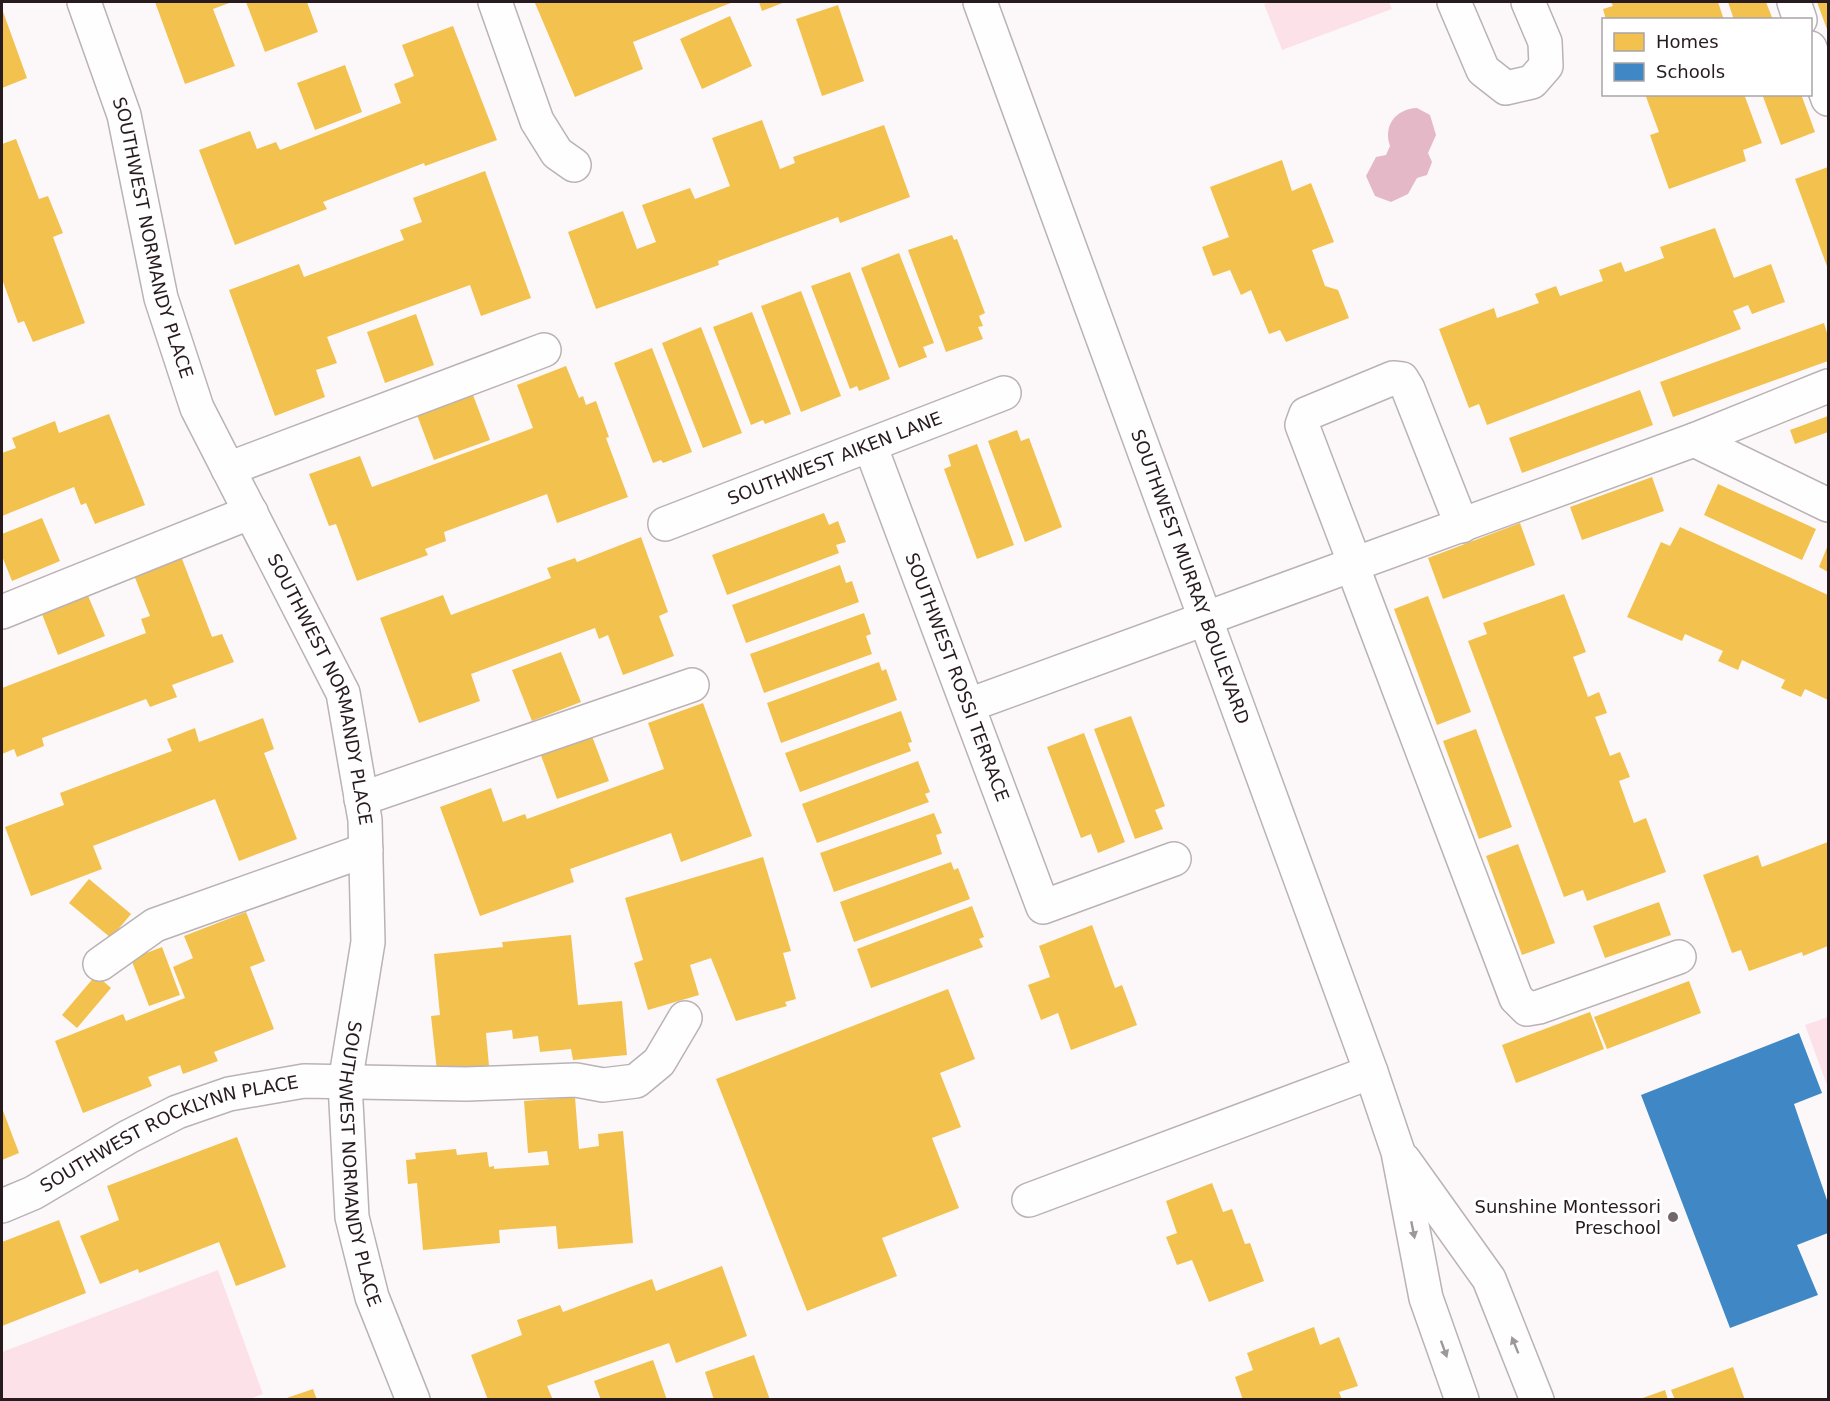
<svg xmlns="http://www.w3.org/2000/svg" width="1830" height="1401" viewBox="0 0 1830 1401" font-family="'DejaVu Sans',sans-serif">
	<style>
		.green { fill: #fde1e9 }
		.water { fill: #e4b8c6 }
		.homes { fill: #f2c14e }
		.schools { fill: #3f88c5 }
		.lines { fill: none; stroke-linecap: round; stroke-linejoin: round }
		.minor-casing { stroke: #bab2b4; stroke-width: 36 }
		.major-casing { stroke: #bab2b4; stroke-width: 36 }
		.minor { stroke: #fffefe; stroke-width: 33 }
		.major { stroke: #fffefe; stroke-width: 33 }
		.oneway { fill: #9e989a }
		.poi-dot { fill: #72686b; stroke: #fff; stroke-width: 2 }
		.labels { text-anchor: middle; stroke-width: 6; stroke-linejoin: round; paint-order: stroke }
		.street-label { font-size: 18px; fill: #281b1f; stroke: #fff }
		.poi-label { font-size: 18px; fill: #281b1f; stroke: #fff; text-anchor: end }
	</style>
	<rect width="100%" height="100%" fill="#fcf8f9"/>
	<!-- green -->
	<g class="green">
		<polygon points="1271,2 1389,2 1392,9 1282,50 1264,4"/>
		<polygon points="1828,1017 1828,1088 1805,1025"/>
		<polygon points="218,1270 263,1394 248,1400 2,1399 2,1352"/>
	</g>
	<!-- water -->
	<path class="water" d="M1417 108 1430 115 1436 135 1428 153 1432 162 1427 175 1417 178 1408 194 1391 202 1375 196 1366 176 1376 157 1386 155 1390 146C1383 125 1396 109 1417 108Z"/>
	<!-- homes -->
	<g class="homes">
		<polygon points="155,2 232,2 213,9 235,66 185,84"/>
		<polygon points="246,2 307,2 318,32 265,52"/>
		<polygon points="540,2 733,2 633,42 643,69 575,97 535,3"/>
		<polygon points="759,2 785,2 762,11"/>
		<polygon points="1611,2 1718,2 1724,20 1606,20 1603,9 1613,6"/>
		<polygon points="1728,2 1766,2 1773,20 1734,20"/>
		<polygon points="1817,2 1828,2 1828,32"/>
		<polygon points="838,5 864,81 822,96 796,19"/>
		<polygon points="2,9 27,78 2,88"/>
		<polygon points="730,16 752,66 702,89 680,39"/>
		<polygon points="453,26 497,140 425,166 424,163 323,202 327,209 235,245 199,150 250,131 257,149 276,142 280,150 401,103 394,84 414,76 402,45"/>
		<polygon points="345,65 362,112 315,130 297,83"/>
		<polygon points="1645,94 1744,94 1762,143 1743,150 1746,161 1669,189 1650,135 1659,132"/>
		<polygon points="1762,94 1801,94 1815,132 1781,145"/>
		<polygon points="762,120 780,169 795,163 793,157 884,125 910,197 840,223 838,217 718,261 719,265 596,309 568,232 623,211 637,249 656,242 642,205 690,188 695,199 730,186 712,138"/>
		<polygon points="16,139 39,199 48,196 63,233 53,237 85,323 33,342 24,321 18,323 2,279 2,144"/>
		<polygon points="1282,160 1292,191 1311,183 1334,242 1312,250 1325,286 1338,290 1349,318 1286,342 1280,330 1269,334 1251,290 1241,295 1230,270 1213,276 1202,247 1229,237 1210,187"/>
		<polygon points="1828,167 1828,269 1795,179"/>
		<polygon points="485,171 531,298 481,316 470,285 327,337 337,363 316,370 325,397 275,416 229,290 299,264 304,277 404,240 400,230 422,222 413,198"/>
		<polygon points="1715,228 1734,278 1771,264 1785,302 1752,314 1748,305 1733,311 1741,329 1487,425 1479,404 1469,408 1439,329 1494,308 1497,318 1539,303 1535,294 1556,286 1560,296 1603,281 1599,270 1621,262 1625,272 1664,258 1660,247"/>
		<polygon points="952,235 954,240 957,239 985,313 979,316 983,326 978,327 983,339 946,352 908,250"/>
		<polygon points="899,253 934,343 923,347 927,357 899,368 861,268"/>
		<polygon points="850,272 890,379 859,391 857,386 850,389 811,286"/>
		<polygon points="801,291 841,396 801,412 761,306"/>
		<polygon points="752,312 791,414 765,424 763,420 751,425 713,327"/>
		<polygon points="416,314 434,365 385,383 367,332"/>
		<polygon points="1824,323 1828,336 1828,361 1673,417 1660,382"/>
		<polygon points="701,327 742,433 703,448 662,343"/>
		<polygon points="652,348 692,452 663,463 661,460 653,463 614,363"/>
		<polygon points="566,366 579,398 583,396 586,405 596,401 609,437 606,438 628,497 557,523 547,494 444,532 446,541 425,549 428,555 357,581 336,524 329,526 309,474 360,456 372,487 533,428 517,385"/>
		<polygon points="470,387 490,440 434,460 414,407"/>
		<polygon points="1640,390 1653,425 1522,473 1509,438"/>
		<polygon points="109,414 145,505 95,524 86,503 81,505 74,487 2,516 2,453 16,448 12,438 55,421 59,433"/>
		<polygon points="1828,416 1828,432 1795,444 1790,430"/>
		<polygon points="1017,430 1021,441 1029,438 1062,527 1025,542 988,441"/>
		<polygon points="977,444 1014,545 977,559 944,469 951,466 948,455"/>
		<polygon points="1652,477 1664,511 1582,540 1570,507"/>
		<polygon points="1718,484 1816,529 1802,560 1704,515"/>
		<polygon points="824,513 829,525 838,521 846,542 836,545 839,553 727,595 712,555"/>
		<polygon points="42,518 60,561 12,581 2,556 2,534"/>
		<polygon points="1520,523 1535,565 1443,599 1428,558"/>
		<polygon points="1680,527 1828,595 1828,700 1805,689 1801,697 1781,688 1785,680 1742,660 1738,670 1718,661 1723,651 1685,634 1682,641 1627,617 1661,542 1670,546"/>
		<polygon points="641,537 668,612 659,616 674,656 623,675 608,635 599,639 595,628 471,674 480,701 419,723 380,618 443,595 451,615 551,578 547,568 575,558 577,562"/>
		<polygon points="1828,545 1828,572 1819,567"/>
		<polygon points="179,551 212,637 222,634 234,662 172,685 177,697 150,707 146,699 42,738 44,746 17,757 14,749 2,754 2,688 146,633 141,619 150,616 132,570"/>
		<polygon points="840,565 846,583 852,581 859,602 746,643 732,605"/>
		<polygon points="86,591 105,636 58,655 40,609"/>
		<polygon points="1564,594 1586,652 1573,657 1588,697 1599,692 1607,713 1595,717 1610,756 1620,752 1630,777 1619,781 1634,823 1646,818 1666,872 1587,901 1583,890 1564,897 1468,641 1487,634 1483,623"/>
		<polygon points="1428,596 1471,712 1437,725 1394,609"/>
		<polygon points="864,613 871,634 866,636 872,654 764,693 750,654"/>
		<polygon points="561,652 581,702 532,721 512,670"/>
		<polygon points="879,662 882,671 886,669 897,700 781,743 767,703"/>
		<polygon points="703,703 752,836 681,862 671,833 570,869 574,882 480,916 440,807 491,788 503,822 525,814 527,819 664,769 648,723"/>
		<polygon points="901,711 912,742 908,743 911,751 800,792 785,753"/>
		<polygon points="1131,716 1165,806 1155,810 1163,829 1135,839 1094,729"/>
		<polygon points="263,718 274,749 264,753 297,839 239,861 215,799 93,846 102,869 31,896 5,827 64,805 60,793 172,751 167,739 195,728 199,742"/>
		<polygon points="1476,729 1512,827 1479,839 1443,741"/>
		<polygon points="590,731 609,781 557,799 539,750"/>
		<polygon points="1084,733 1125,842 1098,853 1091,834 1081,838 1047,747"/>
		<polygon points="918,761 930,792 925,794 929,802 817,843 802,804"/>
		<polygon points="934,813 942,833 936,835 942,854 834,892 820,853"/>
		<polygon points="1828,842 1828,946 1803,956 1802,952 1749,971 1741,950 1732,953 1703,875 1758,855 1762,867"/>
		<polygon points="1518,844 1555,943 1522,955 1486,856"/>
		<polygon points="763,857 791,951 783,953 796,999 785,1002 787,1006 736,1021 711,958 690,965 699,995 648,1010 634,963 643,960 625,898"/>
		<polygon points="951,862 954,870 958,868 970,899 854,942 840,902"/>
		<polygon points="89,879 131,914 111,938 69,903"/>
		<polygon points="1659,902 1671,935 1605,958 1593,926"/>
		<polygon points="972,906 984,937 979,939 983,947 871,988 857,949"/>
		<polygon points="246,912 265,961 250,967 274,1029 214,1052 218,1061 183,1074 180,1065 148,1077 152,1086 83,1113 55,1041 123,1014 126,1021 185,998 173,967 193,958 184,936"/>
		<polygon points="1092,925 1115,988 1122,985 1137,1025 1071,1050 1058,1013 1041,1020 1028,985 1050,977 1039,946"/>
		<polygon points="571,935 578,1005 622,1001 627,1055 573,1060 571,1049 540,1052 538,1036 513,1039 512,1030 486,1033 489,1066 437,1071 431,1016 440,1015 434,954 503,947 502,942"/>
		<polygon points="162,947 180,995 149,1006 131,959"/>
		<polygon points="96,975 111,988 77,1028 62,1015"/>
		<polygon points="1689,981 1701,1013 1607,1049 1594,1017"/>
		<polygon points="948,989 975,1059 940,1073 961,1127 932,1138 959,1208 882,1238 897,1276 807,1311 716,1079"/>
		<polygon points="1590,1012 1604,1049 1516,1083 1502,1045"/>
		<polygon points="575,1097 579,1149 599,1146 598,1134 623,1131 633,1243 558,1249 556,1226 499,1230 500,1243 423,1250 417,1183 408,1184 406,1160 416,1159 415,1153 456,1149 457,1155 487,1152 489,1167 494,1166 494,1169 549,1165 547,1151 528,1153 524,1101"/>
		<polygon points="2,1108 19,1153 2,1160"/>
		<polygon points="237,1137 286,1267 236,1286 219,1242 139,1273 138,1269 100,1284 80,1236 119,1220 107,1186"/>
		<polygon points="1212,1183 1223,1212 1232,1209 1245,1244 1250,1243 1264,1281 1209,1302 1192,1260 1177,1265 1166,1237 1177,1233 1166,1201"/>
		<polygon points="59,1220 86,1293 2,1326 2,1242"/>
		<polygon points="722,1266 747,1336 676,1363 669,1343 547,1386 553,1400 488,1400 471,1355 522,1335 517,1320 560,1305 563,1312 652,1279 656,1291"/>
		<polygon points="1314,1327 1320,1345 1339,1337 1358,1386 1339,1392 1342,1400 1243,1400 1235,1377 1253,1370 1247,1353"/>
		<polygon points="754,1355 770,1400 714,1400 705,1372"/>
		<polygon points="653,1360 667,1400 601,1400 594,1381"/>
		<polygon points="1733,1367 1745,1400 1675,1400 1671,1390"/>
		<polygon points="313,1389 317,1400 284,1400 284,1399"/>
		<polygon points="1665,1390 1668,1400 1640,1400 1640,1399"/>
	</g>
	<!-- schools -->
	<polygon class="schools" points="1799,1033 1822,1093 1794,1104 1828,1203 1828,1233 1797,1245 1818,1295 1730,1328 1641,1095"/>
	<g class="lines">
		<!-- minor casing -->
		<g class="minor-casing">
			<g id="minor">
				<path id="s1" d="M84 2 124 115 161 298 197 408 343 693 365 820 368 942 345 1083 352 1217 372 1297 413 1400"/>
				<polyline points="495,2 537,121 557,153 574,165"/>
				<polyline points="1454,2 1483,70 1506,88 1532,82 1546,66 1545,42 1528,2"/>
				<polyline points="1794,2 1800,20"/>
				<polyline points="1810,48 1828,99"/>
				<polyline points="1694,440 1828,505"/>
				<path id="s2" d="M870 445 1043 907 1174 859"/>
				<polyline points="228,469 544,350"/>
				<path id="s3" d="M665 524 1004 393"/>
				<polyline points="1355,564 1302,425 1306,414 1393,378 1402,379 1408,389 1462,526"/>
				<polyline points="1352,565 1516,998 1527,1009 1539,1007 1679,957"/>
				<polyline points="2,612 251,512"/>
				<polyline points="969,705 1694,440 1828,386"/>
				<polyline points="361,799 692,685"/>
				<polyline points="100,964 155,925 366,850"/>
				<polyline points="1029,1200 1371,1072"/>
				<path id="s4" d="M2 1206 33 1193 128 1137 177 1112 229 1094 304 1081 466 1084 576 1080 603 1085 636 1081 659 1062 685 1018"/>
			</g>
		</g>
		<!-- major casing -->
		<g class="major-casing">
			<g id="major">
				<path id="s5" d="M980 2 1371 1072 1398 1152 1426 1298 1462 1400"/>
				<polyline points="1404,1160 1489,1279 1537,1400"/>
			</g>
		</g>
		<!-- minor -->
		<use href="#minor" class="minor"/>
		<!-- major -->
		<use href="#major" class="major"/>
	</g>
	<!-- one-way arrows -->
	<defs><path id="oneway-solid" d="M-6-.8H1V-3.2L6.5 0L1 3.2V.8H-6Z" transform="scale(1.5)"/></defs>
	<g class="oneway">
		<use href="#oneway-solid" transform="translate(1413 1230) rotate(79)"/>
		<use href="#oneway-solid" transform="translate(1515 1345) rotate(-112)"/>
		<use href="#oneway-solid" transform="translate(1444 1349) rotate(70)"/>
	</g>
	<!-- markers -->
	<circle class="poi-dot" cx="1673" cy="1217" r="6"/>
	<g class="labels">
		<!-- street labels -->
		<g class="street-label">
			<text dy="6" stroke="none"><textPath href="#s1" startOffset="246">SOUTHWEST NORMANDY PLACE</textPath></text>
			<text dy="6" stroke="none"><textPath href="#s3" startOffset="182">SOUTHWEST AIKEN LANE</textPath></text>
			<text dy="6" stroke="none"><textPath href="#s5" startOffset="612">SOUTHWEST MURRAY BOULEVARD</textPath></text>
			<text dy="6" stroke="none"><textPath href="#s2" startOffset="248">SOUTHWEST ROSSI TERRACE</textPath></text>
			<text dy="6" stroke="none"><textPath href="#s1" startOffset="732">SOUTHWEST NORMANDY PLACE</textPath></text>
			<text dy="6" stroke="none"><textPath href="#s4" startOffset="184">SOUTHWEST ROCKLYNN PLACE</textPath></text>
			<text dy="6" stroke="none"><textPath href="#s1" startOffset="1218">SOUTHWEST NORMANDY PLACE</textPath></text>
		</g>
		<!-- poi labels -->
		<g class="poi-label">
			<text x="1661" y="1213">Sunshine Montessori<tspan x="1661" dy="21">Preschool</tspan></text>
		</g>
	</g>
	<!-- border -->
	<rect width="1830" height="1401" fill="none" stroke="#281b1f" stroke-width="6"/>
	<!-- legend -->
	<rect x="1602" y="18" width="210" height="78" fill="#ffffff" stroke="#a9a4a5" stroke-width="1.5"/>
	<rect x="1614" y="33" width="30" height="18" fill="#f2c14e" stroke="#a9a4a5" stroke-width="1.5"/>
	<text x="1656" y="48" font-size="18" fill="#281b1f">Homes</text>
	<rect x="1614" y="63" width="30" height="18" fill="#3f88c5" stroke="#a9a4a5" stroke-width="1.5"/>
	<text x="1656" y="78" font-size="18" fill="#281b1f">Schools</text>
</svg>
